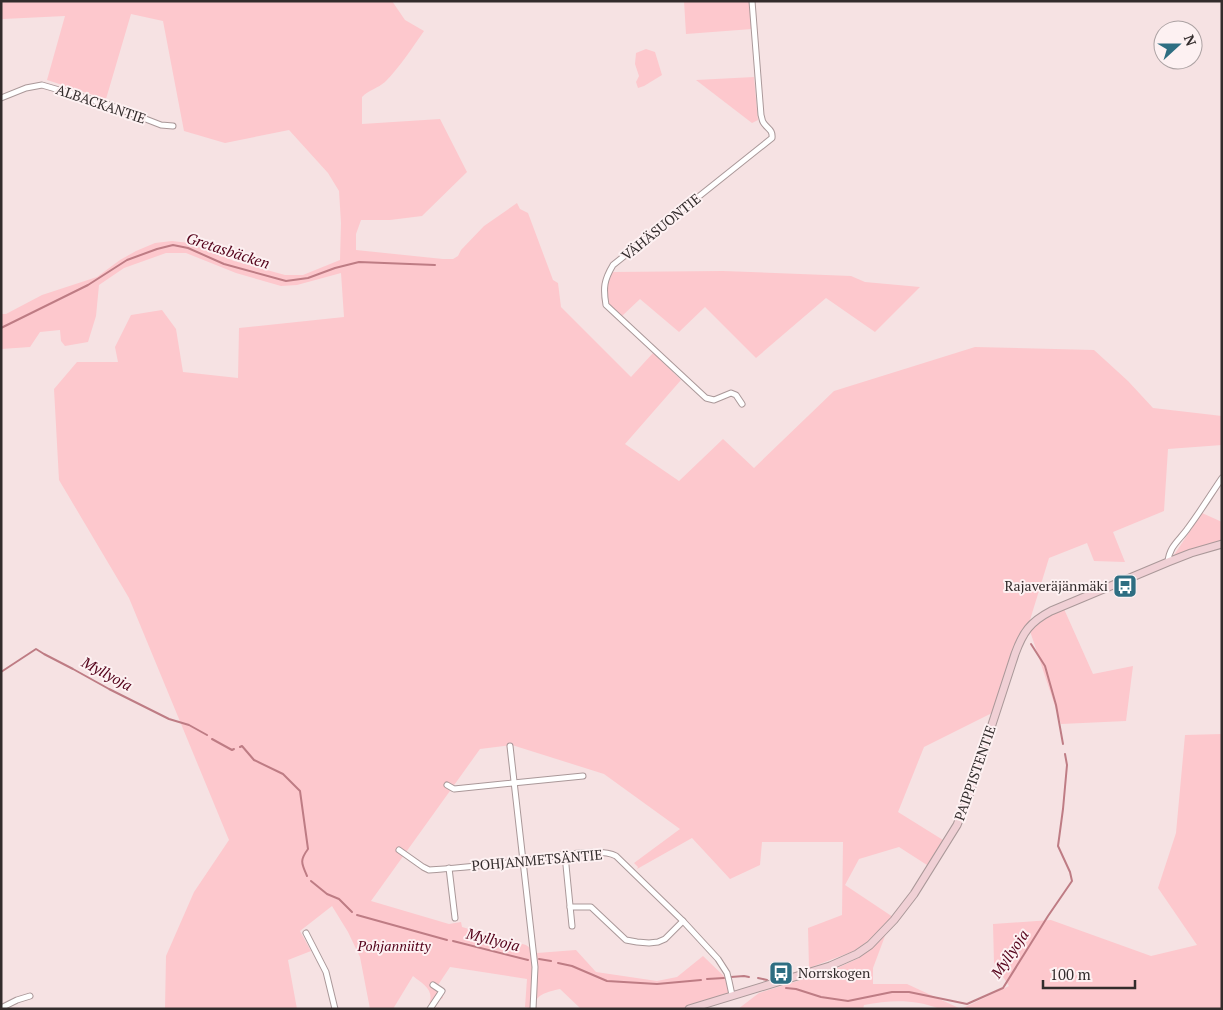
<svg xmlns="http://www.w3.org/2000/svg" width="1223" height="1010" viewBox="0 0 1223 1010" font-family="'PT Serif',serif">
	<style>
		.green { fill: #fdc8cd }
		.lines { fill: none; stroke-linecap: round; stroke-linejoin: round }
		.stream { stroke: #be7c84; stroke-width: 2 }
		.street-casing { stroke: #aa9899; stroke-width: 7 }
		.secondary-casing { stroke: #aa9899; stroke-width: 9 }
		.street { stroke: #fff; stroke-width: 5 }
		.secondary { stroke: #f0d0d5; stroke-width: 7 }
		.labels { text-anchor: middle; stroke-width: 4; stroke-linejoin: round; paint-order: stroke }
		.street-label { font-size: 14px; fill: #332c2c; stroke: #fdf1f2 }
		.poi-label { font-size: 14px; fill: #332c2c; stroke: #fdf1f2; text-anchor: end }
		.park-label { font-size: 14px; font-style: italic; fill: #530119; stroke: #fdf1f2 }
		.water-label { font-size: 15px; font-style: italic; fill: #55031b; stroke: #fdf1f2 }
	</style>
	<rect width="100%" height="100%" fill="#f6e2e3"/>
	<!-- green -->
	<g class="green">
		<path d="M1 1H392L405 20 424 31C412 48 400 67 385 82 378 88 369 90 362 97V124L440 119 467 172 422 216 390 220H361L356 234V250L443 259H453L458 256 461 250 484 226 517 203 520 209 528 213 553 280 558 283 561 307 631 377 653 353 681 380 625 444 679 481 723 439 754 468 834 391 975 347 1094 350 1128 381 1153 408 1222 416V445L1168 449 1164 511 1113 532 1125 562 1094 561 1087 543 1049 558 1030 620 1019 637 1012 653 992 713 924 747 898 812 943 840 927 865 899 847 859 859 845 885 893 917 868 941 854 951 809 968 808 928 842 915 843 842H762L760 865 730 879 692 838 637 869 638 867 634 863 680 829 604 774 512 745 480 749 371 901 449 924 461 922 462 927 526 945 537 953 576 950 596 972 657 981 677 977 703 956 729 981 732 995 703 1004 702 1009H580V1008L560 989C547 992 535 994 533 1009L525 1007 527 979 450 967 438 985 443 998 440 999 436 1004H429C435 990 423 984 413 976L393 1009H370L360 957 348 932 332 906 300 931 311 951 288 960 297 1009H165L166 956 194 892 229 840 129 598 59 480 54 389 77 362H118L115 347 131 315 162 310 176 329 183 372 238 378 239 328 344 317 341 273 297 285 281 286 236 273 186 253H166L124 268 99 285 96 316 88 342 65 346 61 341 60 330 40 332 30 347 1 349V314H6L42 295 97 277 120 260 136 251 155 243 172 241 189 243 234 261 285 275H303L340 260 341 223 339 191 328 173 289 130 225 143 184 131 163 21 131 14 106 99 47 80 65 16 3 19 1 20Z"/>
		<polygon points="684,1 750,1 752,29 686,34"/>
		<polygon points="646,49 655,52 662,75 644,86 638,88 636,82 639,76 635,64 636,53"/>
		<polygon points="754,77 758,120 752,123 696,80"/>
		<polygon points="723,271 851,276 865,282 920,287 875,332 826,298 756,358 705,307 679,332 640,299 622,316 609,304 606,289 612,272"/>
		<polygon points="1202,513 1222,522 1222,542 1172,558"/>
		<polygon points="1064,609 1093,674 1133,666 1126,721 1061,724 1030,631 1043,618"/>
		<path d="M1222 734V1009H940C914 999 891 1000 864 1005L863 1009H738L759 993 833 970 859 958 885 936 873 968V984H907L961 1009 1009 986 994 963 993 924 1051 920 1151 956 1197 945 1158 888 1176 833 1185 735Z"/>
	</g>
	<g class="lines">
		<!-- stream -->
		<g class="stream">
			<polyline points="1,328 88,285 127,260 157,249 173,245 188,248 224,264 286,281 308,278 335,268 359,262 435,265"/>
			<polyline points="1031,644 1045,666 1056,705 1063,744"/>
			<polyline points="1,672 36,649 44,654 73,669 109,689 169,719 189,725 207,735"/>
			<polyline points="212,739 232,750 234,749"/>
			<path d="M240 747 242 746 254 760 283 774 300 791 308 849C299 861 302 864 307 876"/>
			<polyline points="311,881 327,894 339,899 352,912"/>
			<polyline points="357,915 447,940"/>
			<polyline points="453,941 528,960"/>
			<polyline points="539,959 551,961"/>
			<polyline points="558,963 572,966 607,981 657,984 701,980"/>
			<polyline points="731,977 744,976 749,977"/>
			<polyline points="758,978 767,980"/>
			<polyline points="707,979 724,978"/>
			<polyline points="786,988 796,989 821,997 848,1001 892,992 909,992 967,1004 1003,988 1048,916 1072,881 1070,872 1058,846 1063,809 1067,765 1065,754"/>
		</g>
		<!-- street casing -->
		<g class="street-casing">
			<g id="street">
				<polyline points="1,98 26,88 42,85 107,104 161,125 173,126"/>
				<path d="M742 404 736 395 731 393 714 400 706 398 606 305C603 288 604 280 613 265L772 138C773 129 767 129 763 122 762 120 762 118 761 115L752 1"/>
				<path d="M1168 562C1169 546 1180 540 1188 528 1200 512 1211 494 1222 478"/>
				<polyline points="510,746 535,967 533,1009"/>
				<polyline points="447,785 454,789 583,776"/>
				<path d="M399 850 423 867 429 870C459 868 488 865 517 862 539 859 598 846 616 856L683 921 718 959 727 973 729 981 732 995"/>
				<polyline points="565,855 572,926"/>
				<polyline points="449,868 455,918"/>
				<polyline points="570,907 591,907 626,940 637,942 649,943 658,942 665,939 683,921"/>
				<polyline points="306,933 326,972 335,1009"/>
				<polyline points="1,1008 17,1000 30,996"/>
				<polyline points="430,1009 442,991 433,985"/>
			</g>
		</g>
		<!-- secondary casing -->
		<g class="secondary-casing">
			<path id="secondary" d="M689 1009 830 966 857 954 870 945 894 920 914 894 957 825 969 795 1015 654C1023 632 1030 622 1051 611L1168 562 1191 553 1222 544"/>
		</g>
		<!-- street -->
		<use href="#street" class="street"/>
		<!-- secondary -->
		<use href="#secondary" class="secondary"/>
	</g>
	<!-- icons -->
	<defs>
		<g id="bus-square" transform="scale(1.25)"><rect x="-9" y="-9" width="18" height="18" rx="4" fill="#2e6e82" stroke="#fdf1f2"/><path d="M-5-6H5V4H4V6H2V4H-2V6H-4V4H-5ZM-3.5-4V0h7V-4ZM-3.5 1.2v1.5H-2V1.2ZM2 1.2v1.5H3.5V1.2Z" fill="#fff"/></g>
	</defs>
	<g fill-rule="evenodd">
		<use href="#bus-square" x="1125" y="586"/>
		<use href="#bus-square" x="781" y="973"/>
	</g>
	<g class="labels">
		<!-- street labels -->
		<g class="street-label">
			<text transform="translate(101 104) rotate(19)" y="5">ALBACKANTIE</text>
			<text transform="translate(661 227) rotate(-39)" y="5">VÄHÄSUONTIE</text>
			<text transform="translate(975 773) rotate(-71)" y="5">PAIPPISTENTIE</text>
			<text transform="translate(537 860) rotate(-5)" y="5">POHJANMETSÄNTIE</text>
		</g>
		<!-- poi labels -->
		<g class="poi-label">
			<text x="1108" y="591">Rajaveräjänmäki</text>
			<text x="798" y="978" text-anchor="start">Norrskogen</text>
		</g>
		<!-- park labels -->
		<g class="park-label">
			<text x="394" y="951">Pohjanniitty</text>
		</g>
		<!-- water labels -->
		<g class="water-label">
			<text transform="translate(228 251) rotate(18)" y="5">Gretasbäcken</text>
			<text transform="translate(107 674) rotate(28)" y="5">Myllyoja</text>
			<text transform="translate(493 940) rotate(14)" y="5">Myllyoja</text>
			<text transform="translate(1010 954) rotate(-56)" y="5">Myllyoja</text>
		</g>
	</g>
	<!-- border -->
	<rect width="1223" height="1010" fill="none" stroke="#332c2c" stroke-width="5"/>
	<!-- north arrow -->
	<g transform="translate(1178 45) rotate(69)"><circle r="24" fill="#fdf1f2" stroke="#aca2a3"/>
	<path d="M0-4L9 19L0 12L-9 19Z" fill="#2e6e82"/>
	<text y="-8" font-size="14" font-weight="bold" text-anchor="middle" fill="#332c2c">N</text>
	</g>
	<!-- scale -->
	<path d="M1043 980v8h92v-8" fill="none" stroke="#332c2c" stroke-width="2.5"/>
	<text x="1050" y="980" font-size="15" fill="#332c2c" stroke="#fdf1f2" stroke-width="4" paint-order="stroke">100 m</text>
</svg>
